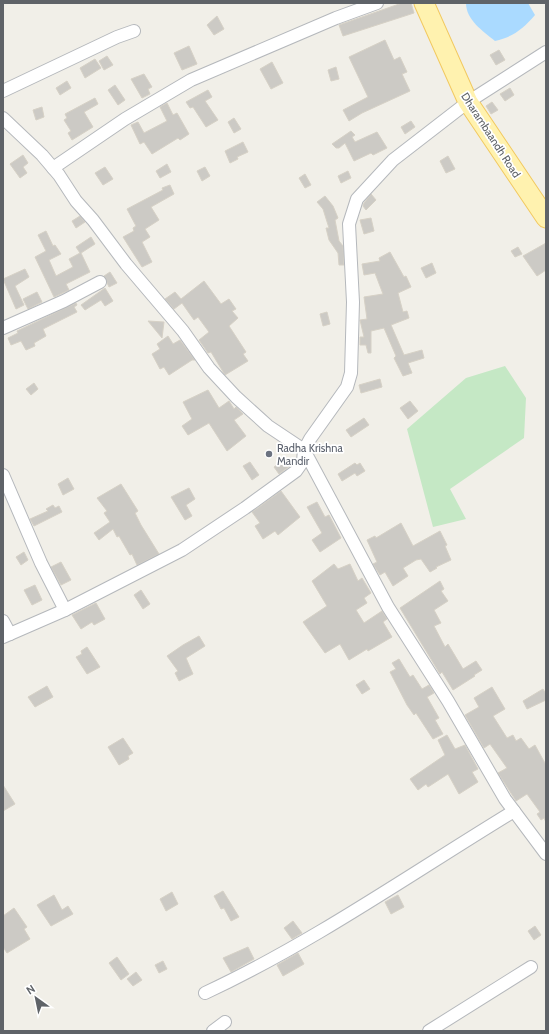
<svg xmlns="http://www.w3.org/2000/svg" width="549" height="1034" viewBox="0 0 549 1034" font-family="Cabin,sans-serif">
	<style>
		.green { fill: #c5e8c5 }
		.water { fill: #aadaff }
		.building { fill: #cccac5; stroke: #d6d1c6 }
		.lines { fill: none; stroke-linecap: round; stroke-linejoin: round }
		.minor-casing { stroke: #b5b8bc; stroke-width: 14 }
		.primary-casing { stroke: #f2c960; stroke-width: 21 }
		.minor { stroke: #fff; stroke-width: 12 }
		.primary { stroke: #fff2af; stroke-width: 19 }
		.worship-dot { fill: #6b7280; stroke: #fff; stroke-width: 1.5 }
		.labels { text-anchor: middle; stroke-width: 3.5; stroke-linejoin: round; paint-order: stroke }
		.street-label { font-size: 11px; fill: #5f6368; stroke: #fff }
		.worship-label { font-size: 11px; fill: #5b616d; stroke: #fff; text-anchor: start }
	</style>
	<rect width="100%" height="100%" fill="#f1efe8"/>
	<!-- green -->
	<polygon class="green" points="505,366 526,398 524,438 450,489 466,519 433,527 407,429 466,378"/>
	<!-- water -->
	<path class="water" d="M466 3H528L535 15C523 29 513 37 495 41 483 31 466 20 466 3Z"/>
	<!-- building -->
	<g class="building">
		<polygon points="402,3 411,3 414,13 343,36 339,25"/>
		<polygon points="217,16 224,29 214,35 207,25"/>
		<polygon points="385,40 394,60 400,57 407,72 402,74 410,91 362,113 349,121 343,110 368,97 349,57"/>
		<polygon points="189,46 197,64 182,70 174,53"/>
		<polygon points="499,50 505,60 496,65 490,55"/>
		<polygon points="107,56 113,65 104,70 99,61"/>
		<polygon points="95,59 101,68 85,78 80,68"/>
		<polygon points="272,62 283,83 271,89 260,69"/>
		<polygon points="336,67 339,79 331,81 328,70"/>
		<polygon points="144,74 152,87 148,89 150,94 142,98 131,79"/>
		<polygon points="67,81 71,88 60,95 56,88"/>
		<polygon points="115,85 125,100 118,105 108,90"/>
		<polygon points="510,88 514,95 505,101 500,94"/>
		<polygon points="208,90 212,97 205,101 218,120 206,127 193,107 190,108 186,102"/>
		<polygon points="95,98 98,104 84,112 93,127 72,140 68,133 71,131 64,120 67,118 65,114"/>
		<polygon points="492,102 498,110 491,114 486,106"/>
		<polygon points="167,103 173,115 177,113 189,134 180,140 178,138 152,154 144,142 140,144 131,125 138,122 144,133 167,121 160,107"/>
		<polygon points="42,107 44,117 36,120 33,110"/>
		<polygon points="234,118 241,129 234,133 228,122"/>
		<polygon points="411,121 415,127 405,134 401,127"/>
		<polygon points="351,131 355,135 352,137 355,142 377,132 387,148 373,155 371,153 354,161 345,143 339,148 336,148 332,144"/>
		<polygon points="243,142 248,152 237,157 238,159 230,163 225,151"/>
		<polygon points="23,155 28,163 23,167 27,173 20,178 10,164"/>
		<polygon points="448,156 455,169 446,173 440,161"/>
		<polygon points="167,164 171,172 160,178 156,171"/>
		<polygon points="105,167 113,179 103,185 95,173"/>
		<polygon points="205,167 210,176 202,181 197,171"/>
		<polygon points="348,171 351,178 341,183 338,176"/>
		<polygon points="305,174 311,185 305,188 299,178"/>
		<polygon points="170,185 174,194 151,207 159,220 145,229 150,237 142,242 152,262 142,267 123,237 134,231 133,228 136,226 127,209 163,190 162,188"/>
		<polygon points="371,194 376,200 366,210 363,206 364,203"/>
		<polygon points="325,196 333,206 338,218 335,220 339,241 343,246 344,265 339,265 338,253 329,240 326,228 329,228 323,209 317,202"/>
		<polygon points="80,216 85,222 76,228 72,221"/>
		<polygon points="371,218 374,231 364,234 360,220"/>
		<polygon points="46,231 53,246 55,245 61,254 49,260 56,276 73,267 69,259 80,253 76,247 91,237 95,244 81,253 90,272 66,284 69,290 54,297 35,257 46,251 38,235"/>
		<polygon points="546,243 546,270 537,276 523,256"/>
		<polygon points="518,247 522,254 515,257 511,251"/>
		<polygon points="390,252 404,277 406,276 411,287 398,293 403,312 407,311 409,318 391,325 404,355 422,350 424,358 408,363 412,373 403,376 394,358 396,356 384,328 371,331 371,353 368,353 366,345 360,345 360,337 364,337 360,320 367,319 364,297 383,294 375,273 364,275 362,264 380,261 379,258"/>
		<polygon points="432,263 436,273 426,278 421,268"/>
		<polygon points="25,269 29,277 15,286 24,305 16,309 3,279"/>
		<polygon points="110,272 117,283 109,287 104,276"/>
		<polygon points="204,281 221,304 229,299 236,309 232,311 238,318 229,326 246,352 243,354 248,361 225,375 211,352 208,353 199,340 209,332 198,317 194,320 182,303 174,309 165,299 175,292 181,299"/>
		<polygon points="105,288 113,301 105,306 101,300 85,310 81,305"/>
		<polygon points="37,292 42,302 28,309 23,299"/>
		<polygon points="76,303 77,305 74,307 77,312 43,329 46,336 34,343 35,346 26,350 21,341 11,345 8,338 18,333 17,331"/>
		<polygon points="327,312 330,324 323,326 320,314"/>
		<polygon points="148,321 164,322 162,338"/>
		<polygon points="168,336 173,344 180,340 195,360 192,360 169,375 164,367 160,369 152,354 160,349 157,344"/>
		<polygon points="380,379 382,387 361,393 359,385"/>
		<polygon points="34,383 38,389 31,395 26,389"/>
		<polygon points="208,390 219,408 229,401 234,409 236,407 243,414 234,420 246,436 227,451 209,423 188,435 182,426 192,419 183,402"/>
		<polygon points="410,401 418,411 408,419 400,408"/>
		<polygon points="364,418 369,425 351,437 346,430"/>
		<polygon points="287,458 291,465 279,474 274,467"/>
		<polygon points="250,462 259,475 252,480 243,466"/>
		<polygon points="355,463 357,465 360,463 365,471 357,476 355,473 342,481 338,474"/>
		<polygon points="68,478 74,489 63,495 58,484"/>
		<polygon points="121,484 138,511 135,513 141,525 159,554 137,565 132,554 130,555 119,536 117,537 113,529 99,540 94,533 110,522 104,513 107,511 97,498"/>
		<polygon points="189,488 195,499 186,505 192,516 185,520 171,497"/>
		<polygon points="281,491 300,517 278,535 275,531 263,539 255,526 260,523 252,512"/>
		<polygon points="317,502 325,517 329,515 341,538 320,552 312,540 322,533 307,507"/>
		<polygon points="53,505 55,508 59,506 62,512 34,526 30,519 48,511 46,509"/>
		<polygon points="401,523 413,546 440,531 447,545 445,546 451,560 436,567 437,568 430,572 421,559 416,560 403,568 408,576 393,586 385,572 380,575 373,564 377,562 367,540 375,536 376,538"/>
		<polygon points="24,552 28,560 21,565 16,557"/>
		<polygon points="61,562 71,580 61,585 51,567"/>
		<polygon points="334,564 338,569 350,564 358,581 362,578 371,593 364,598 367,603 356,610 364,623 382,611 387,619 383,622 392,637 368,651 367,649 349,660 340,644 325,653 303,622 327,606 312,581"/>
		<polygon points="440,581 444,589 441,591 448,601 434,610 441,623 434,626 445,647 448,644 463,669 476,661 482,670 474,675 475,676 453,690 442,672 440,674 400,608"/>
		<polygon points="35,585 42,600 32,605 24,590"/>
		<polygon points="141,590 150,604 143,609 134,595"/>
		<polygon points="96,603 105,619 94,625 92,622 81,629 72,615"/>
		<polygon points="199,636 205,646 186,658 193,674 179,681 175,673 178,671 167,656 183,645"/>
		<polygon points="87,647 100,667 87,674 76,657 82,654 81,651"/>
		<polygon points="399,659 410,677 413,675 422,689 429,685 434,693 427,697 439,718 435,720 443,734 433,739 416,713 414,715 407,705 390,672 396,669 392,663"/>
		<polygon points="364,680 370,689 362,694 356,685"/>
		<polygon points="47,686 53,697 35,707 28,697"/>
		<polygon points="492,687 505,709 493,716 507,738 513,735 516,741 521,738 529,749 535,745 546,765 546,822 544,818 541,820 537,814 540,812 527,794 516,801 498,773 507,768 490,744 484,748 465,715 479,707 474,698"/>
		<polygon points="543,689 546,694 546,700 527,709 523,701"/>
		<polygon points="447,735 455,749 465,745 478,769 472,772 478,782 459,794 448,774 428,787 426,784 418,790 410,779 445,755 438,740"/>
		<polygon points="123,738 133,753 128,756 129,759 119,765 108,747"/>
		<polygon points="3,785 15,804 3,811"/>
		<polygon points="223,891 239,917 231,921 224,908 221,909 214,896"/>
		<polygon points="172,892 178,904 166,911 160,899"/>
		<polygon points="54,895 62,910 68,906 73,914 51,926 37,905"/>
		<polygon points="398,895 404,907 391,914 385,902"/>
		<polygon points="14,908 27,927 24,929 30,939 7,953 3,947 3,916"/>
		<polygon points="293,921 302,933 292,939 284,928"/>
		<polygon points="535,926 541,935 534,940 528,931"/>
		<polygon points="248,947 254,959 231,972 223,958"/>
		<polygon points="298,953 304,964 283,976 277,965"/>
		<polygon points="117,957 129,974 121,980 109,963"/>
		<polygon points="163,961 167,969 159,973 155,965"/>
		<polygon points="136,972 142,980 133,986 127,979"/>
	</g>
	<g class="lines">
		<!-- minor casing -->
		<g class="minor-casing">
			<g id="minor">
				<polyline points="3,91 117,37 134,31"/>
				<polyline points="3,118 42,155 59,175 76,201 93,220 126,264 183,331 209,368 236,397 268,426 304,450 388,607 448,701 505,799 546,854"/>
				<polyline points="53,168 125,119 191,80 336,18 377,3"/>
				<polyline points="3,328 64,301 100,282"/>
				<polyline points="3,475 41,563 65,610"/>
				<polyline points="3,621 10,634"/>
				<polyline points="3,637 65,610 182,550 245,508 296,471 303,461 304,450 310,439 347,387 351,373 353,302 349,224 357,199 393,160 468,102 546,52"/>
				<path d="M205 993C314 942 412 873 514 811"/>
				<polyline points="213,1031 225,1022"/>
				<polyline points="429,1031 531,967"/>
			</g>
		</g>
		<!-- primary casing -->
		<g class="primary-casing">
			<polyline id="primary" points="424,3 468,102 546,218"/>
		</g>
		<!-- minor -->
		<use href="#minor" class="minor"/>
		<!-- primary -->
		<use href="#primary" class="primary"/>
	</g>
	<!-- markers -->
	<circle class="worship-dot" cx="269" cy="454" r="4"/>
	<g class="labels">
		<!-- street labels -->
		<g class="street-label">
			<text transform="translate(491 135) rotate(57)" y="4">Dharambaandh Road</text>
		</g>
		<!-- worship labels -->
		<g class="worship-label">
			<text x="277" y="452">Radha Krishna<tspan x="277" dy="13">Mandir</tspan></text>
		</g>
	</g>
	<!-- border -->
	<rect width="549" height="1034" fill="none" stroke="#5f6368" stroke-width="8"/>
	<!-- north arrow -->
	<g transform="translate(36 998) rotate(327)" stroke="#ffffff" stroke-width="3" paint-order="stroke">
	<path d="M0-3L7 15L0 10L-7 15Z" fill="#5f6368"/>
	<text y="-6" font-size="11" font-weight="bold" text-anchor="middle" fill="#5f6368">N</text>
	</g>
</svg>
